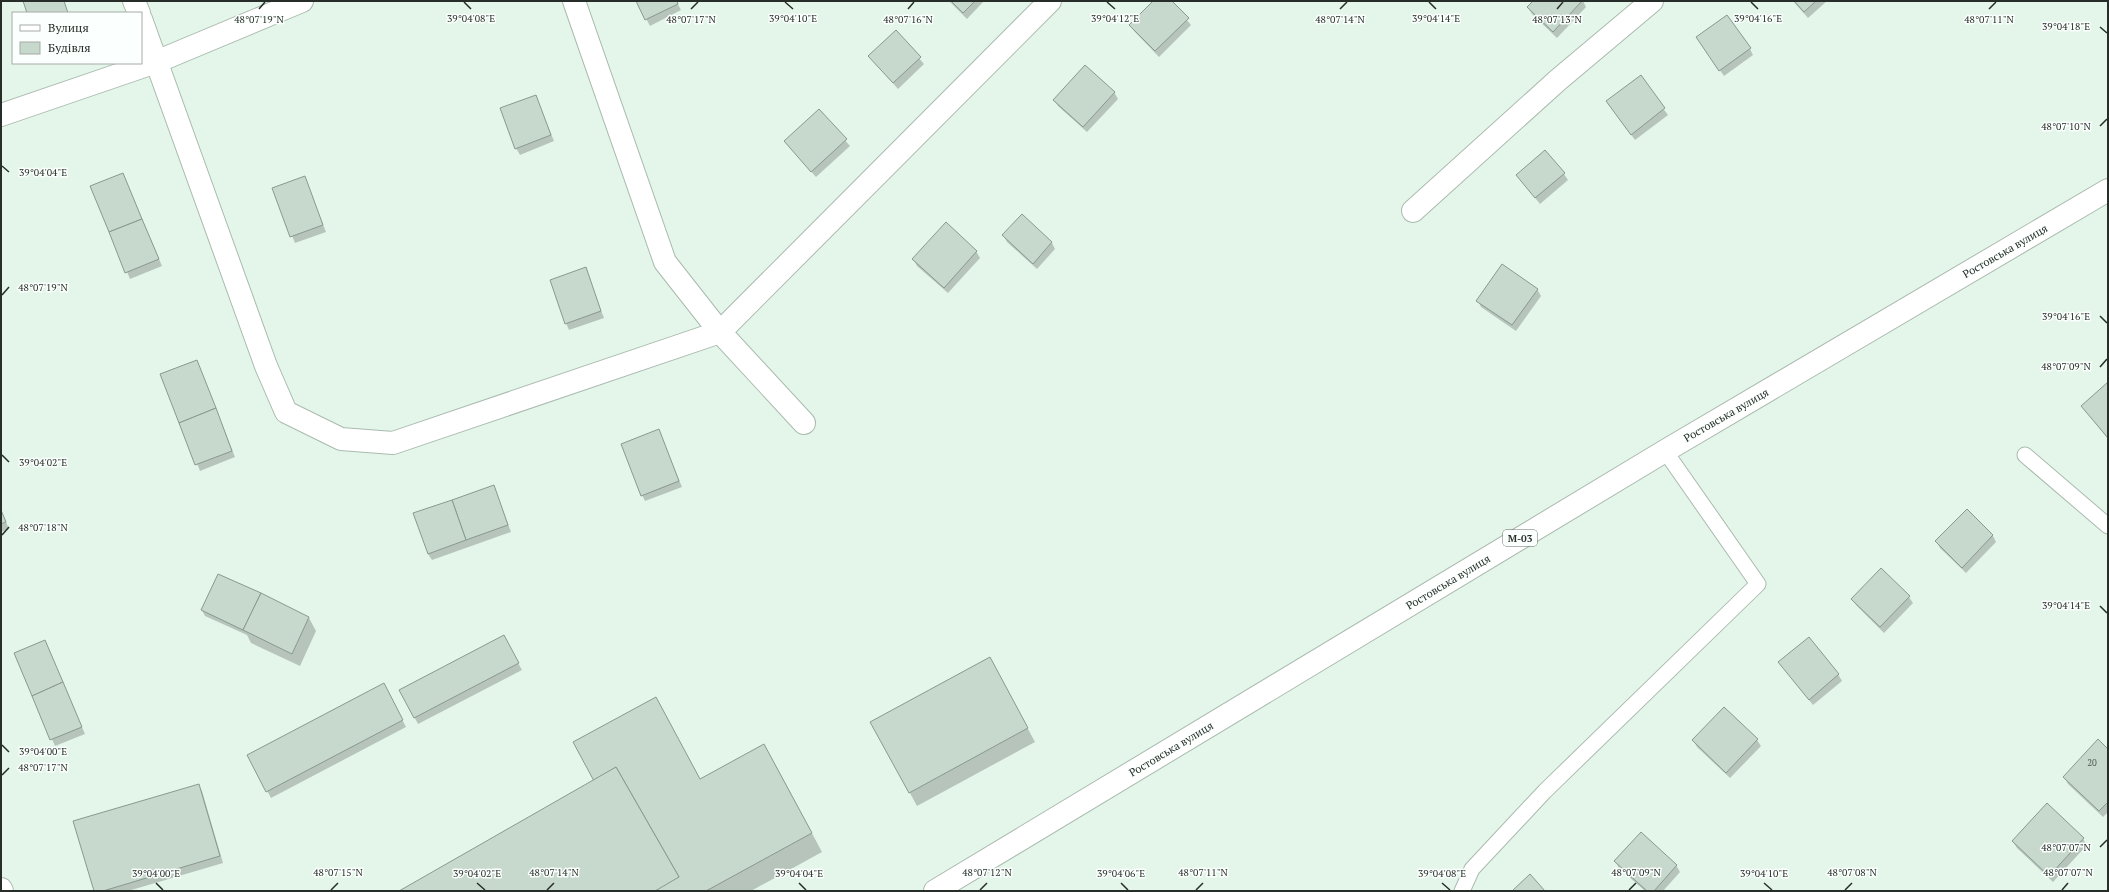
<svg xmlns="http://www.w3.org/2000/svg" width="2109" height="892" viewBox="0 0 2109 892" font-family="'PT Serif',serif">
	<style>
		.shadow { fill: #0003 }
		.building { fill: #c7d8cc; stroke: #89998e }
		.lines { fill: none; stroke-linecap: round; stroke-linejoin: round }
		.lane-casing { stroke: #aabaaf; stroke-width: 17 }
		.street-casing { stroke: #aabaaf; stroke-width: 24 }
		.secondary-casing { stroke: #aabaaf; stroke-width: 24 }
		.highway-casing { stroke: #aabaaf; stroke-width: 24 }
		.lane { stroke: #fff; stroke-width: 15 }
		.street { stroke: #fff; stroke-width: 22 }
		.secondary { stroke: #fff; stroke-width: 22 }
		.highway { stroke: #fff; stroke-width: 22 }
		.ticks { fill: none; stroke: #272e29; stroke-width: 1.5 }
		.labels { text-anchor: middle; stroke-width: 3; stroke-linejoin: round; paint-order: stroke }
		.number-label { font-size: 9px; fill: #4f5852 }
		.shield { fill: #fbfffd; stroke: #676d69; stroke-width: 1 }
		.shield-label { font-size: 10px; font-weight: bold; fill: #272e29 }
		.street-label { font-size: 11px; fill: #272e29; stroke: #fbfffd }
		.ticks-label { font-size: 10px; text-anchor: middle; fill: #272e29; stroke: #fbfffd; stroke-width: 3; stroke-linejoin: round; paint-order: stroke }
	</style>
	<rect width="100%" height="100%" fill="#e4f6ea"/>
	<!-- shadow -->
	<g class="shadow">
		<polygon points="637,1 676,1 681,10 650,26"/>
		<polygon points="949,1 984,1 967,19"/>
		<polygon points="1155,1 1171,1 1191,25 1159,57 1134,31 1130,25"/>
		<polygon points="1534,1 1583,1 1586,7 1557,38 1532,14 1528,8"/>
		<polygon points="1793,1 1827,1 1808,18"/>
		<polygon points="896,31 924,64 898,89 869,56"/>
		<polygon points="1701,44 1750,49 1753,55 1724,76"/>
		<polygon points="1640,77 1668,115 1635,140 1607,101"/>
		<polygon points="1114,92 1118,99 1087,132 1058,106 1054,100"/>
		<polygon points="535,96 554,141 520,155 516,148"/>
		<polygon points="819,110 850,146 816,177 785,142"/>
		<polygon points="123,174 162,266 130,279 92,187"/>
		<polygon points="1564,174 1568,180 1540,204 1517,175"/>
		<polygon points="304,177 326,232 295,243 273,189"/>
		<polygon points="1022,215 1052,243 1055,249 1037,269 1007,242 1003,235"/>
		<polygon points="976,251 980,258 948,293 917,266 914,260"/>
		<polygon points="585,269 604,318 569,330 566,323"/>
		<polygon points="1537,289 1541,296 1516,331 1481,307 1478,301"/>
		<polygon points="197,361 235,457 200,471 162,375"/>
		<polygon points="2108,384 2108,439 2082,406"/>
		<polygon points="658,430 682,487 645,501 642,495"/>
		<polygon points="494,486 511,532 432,560 428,554"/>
		<polygon points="1,510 9,529 1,532"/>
		<polygon points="1967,510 1993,536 1996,542 1966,573 1940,548 1936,541"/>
		<polygon points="1881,569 1909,597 1913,603 1884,633 1856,605 1852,599"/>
		<polygon points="202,610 309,618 316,631 300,666 251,643 247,635 205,616"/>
		<polygon points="45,641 85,734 55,746 15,653"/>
		<polygon points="507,643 522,670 418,724 400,690"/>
		<polygon points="1779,662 1838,674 1842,681 1813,705"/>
		<polygon points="997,671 1035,742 917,806 872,723"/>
		<polygon points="387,691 406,727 271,798 248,755"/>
		<polygon points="1693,740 1757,740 1761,746 1730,778 1697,747"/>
		<polygon points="2108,750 2108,812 2103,817 2068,784 2064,777"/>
		<polygon points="775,764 822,852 751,891 401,891 595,780 700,780"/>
		<polygon points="198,785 202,791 223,863 128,891 95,891"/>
		<polygon points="2083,839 2087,845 2053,882 2017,848 2013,842"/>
		<polygon points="1615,861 1676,865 1680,872 1663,891 1645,891 1619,868"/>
	</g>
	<!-- building -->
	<g class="building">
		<polygon points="23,1 64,1 68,13 27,13"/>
		<polygon points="636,1 677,1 678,4 645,20"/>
		<polygon points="951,1 975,1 963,13"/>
		<polygon points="1153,1 1172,1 1189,18 1155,51 1129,25"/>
		<polygon points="1533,1 1582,1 1553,32 1527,7"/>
		<polygon points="1794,1 1816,1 1804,12"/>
		<polygon points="1727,15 1751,48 1719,71 1696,37"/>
		<polygon points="896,30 921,57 893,83 868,56"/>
		<polygon points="1085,65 1115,92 1083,127 1053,100"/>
		<polygon points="1641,75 1665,108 1631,135 1606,101"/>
		<polygon points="536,95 551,135 515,149 500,108"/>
		<polygon points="819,109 847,139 811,172 784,141"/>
		<polygon points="1545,150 1565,173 1535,198 1516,175"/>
		<polygon points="123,173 142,219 109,232 90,186"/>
		<polygon points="305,176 323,225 290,237 272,188"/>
		<polygon points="1022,214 1052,242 1033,264 1002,235"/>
		<polygon points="142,219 159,259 125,273 109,232"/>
		<polygon points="946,222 977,251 944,288 912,259"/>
		<polygon points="1502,264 1538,289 1512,325 1476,301"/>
		<polygon points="586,267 601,311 565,324 550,280"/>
		<polygon points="197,360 216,408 179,423 160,374"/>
		<polygon points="2108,382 2108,438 2081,406"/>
		<polygon points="216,408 232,451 195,465 179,423"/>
		<polygon points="659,429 679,481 641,496 621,444"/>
		<polygon points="494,485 508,525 466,540 452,500"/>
		<polygon points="452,500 466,540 428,554 413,513"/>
		<polygon points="1967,509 1993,535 1962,568 1935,541"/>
		<polygon points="1,510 6,522 1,524"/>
		<polygon points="1881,568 1910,596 1880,627 1851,599"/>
		<polygon points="218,574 261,593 243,630 201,610"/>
		<polygon points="261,593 309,617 292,654 243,630"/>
		<polygon points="504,635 519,663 414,718 399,690"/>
		<polygon points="1809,637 1839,674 1809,700 1778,662"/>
		<polygon points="45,640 63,682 32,696 14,653"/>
		<polygon points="990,657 1028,728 909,793 870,722"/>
		<polygon points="63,682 82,727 50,740 32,696"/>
		<polygon points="384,683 403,720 266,792 247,755"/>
		<polygon points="656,697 700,779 764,744 812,833 706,891 649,891 649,890 679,877 616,767 594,781 573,742"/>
		<polygon points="1724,707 1758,739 1726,773 1692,740"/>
		<polygon points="2098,739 2108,749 2108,802 2099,811 2063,777"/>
		<polygon points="616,767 679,877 655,891 399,891"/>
		<polygon points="199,784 220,856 103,891 94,891 73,821"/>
		<polygon points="2047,803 2084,838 2049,876 2012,841"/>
		<polygon points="1641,832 1677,865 1654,891 1647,891 1614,861"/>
		<polygon points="1530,874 1545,891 1512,891"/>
	</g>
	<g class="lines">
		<!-- lane casing -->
		<g class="lane-casing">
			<g id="lane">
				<polyline points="2025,455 2108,526"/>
				<polyline points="1462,891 1472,869 1545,791 1758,584 1665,451"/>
			</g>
		</g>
		<!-- street casing -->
		<g class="street-casing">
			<g id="street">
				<polyline points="134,1 139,13"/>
				<polyline points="574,1 665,262 720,332 804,423"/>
				<polyline points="141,19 266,366 286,412 341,439 393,443 720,332 1050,1"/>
				<polyline points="1,115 156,62 302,1"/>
				<polyline points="1413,211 1558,80 1652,1"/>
			</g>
		</g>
		<!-- secondary casing -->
		<g class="secondary-casing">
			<polyline id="secondary" points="1,889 2,891"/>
		</g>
		<!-- highway casing -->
		<g class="highway-casing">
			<polyline id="highway" points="935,891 1665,451 2108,190"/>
		</g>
		<!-- lane -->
		<use href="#lane" class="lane"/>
		<!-- street -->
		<use href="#street" class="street"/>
		<!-- secondary -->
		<use href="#secondary" class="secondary"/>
		<!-- highway -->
		<use href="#highway" class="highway"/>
	</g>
	<!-- ticks -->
	<path class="ticks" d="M464 2 471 9M785 2 793 9M1107 2 1115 9M1429 2 1436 9M1751 2 1758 9M259 9 265 2M691 9 698 2M908 9 914 2M1340 9 1347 2M1557 9 1563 2M1989 9 1996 2M2100 27 2107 33M2100 126 2107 119M2 166 9 172M2 295 9 287M2100 316 2107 323M2100 367 2107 359M2 455 9 462M2 535 9 527M2100 606 2107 613M2 745 9 752M2 775 9 768M2100 847 2107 840M156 883 163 890M477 883 485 890M799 883 806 890M1121 883 1128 890M1442 883 1450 890M1764 883 1772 890M331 890 338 883M547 890 554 883M980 890 987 883M1196 890 1203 883M1629 890 1636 883M1845 890 1852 883M2062 890 2068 883"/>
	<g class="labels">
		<!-- number labels -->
		<g class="number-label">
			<text x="2092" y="766">20</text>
		</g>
		<!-- shield labels -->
		<rect class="shield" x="1503" y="530" width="34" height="16" rx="3"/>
		<g class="shield-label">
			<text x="1520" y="542">М-03</text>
		</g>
		<!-- street labels -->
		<g class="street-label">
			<text transform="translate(2005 251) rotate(-30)" y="4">Ростовська вулиця</text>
			<text transform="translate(1726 415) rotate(-30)" y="4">Ростовська вулиця</text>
			<text transform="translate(1448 582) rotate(-31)" y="4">Ростовська вулиця</text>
			<text transform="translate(1171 749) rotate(-31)" y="4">Ростовська вулиця</text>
		</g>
	</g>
	<g class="ticks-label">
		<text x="471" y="22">39°04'08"E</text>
		<text x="793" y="22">39°04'10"E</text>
		<text x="1115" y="22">39°04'12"E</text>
		<text x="1436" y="22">39°04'14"E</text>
		<text x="1758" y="22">39°04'16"E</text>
		<text x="691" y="23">48°07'17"N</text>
		<text x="259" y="23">48°07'19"N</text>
		<text x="908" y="23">48°07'16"N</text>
		<text x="1340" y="23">48°07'14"N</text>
		<text x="1557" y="23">48°07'13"N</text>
		<text x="1989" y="23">48°07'11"N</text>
		<text x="2066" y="30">39°04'18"E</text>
		<text x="2066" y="130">48°07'10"N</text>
		<text x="43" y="176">39°04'04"E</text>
		<text x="43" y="291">48°07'19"N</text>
		<text x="2066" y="320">39°04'16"E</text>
		<text x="2066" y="370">48°07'09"N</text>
		<text x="43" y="466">39°04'02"E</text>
		<text x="43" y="531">48°07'18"N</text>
		<text x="2066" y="609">39°04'14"E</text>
		<text x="43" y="755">39°04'00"E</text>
		<text x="43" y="771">48°07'17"N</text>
		<text x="2066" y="851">48°07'07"N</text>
		<text x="338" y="876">48°07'15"N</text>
		<text x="554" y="876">48°07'14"N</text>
		<text x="987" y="876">48°07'12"N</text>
		<text x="1203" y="876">48°07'11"N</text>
		<text x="1636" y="876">48°07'09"N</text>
		<text x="1852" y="876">48°07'08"N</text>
		<text x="2068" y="876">48°07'07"N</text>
		<text x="156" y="877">39°04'00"E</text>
		<text x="477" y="877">39°04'02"E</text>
		<text x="799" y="877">39°04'04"E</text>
		<text x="1121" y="877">39°04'06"E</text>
		<text x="1442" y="877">39°04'08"E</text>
		<text x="1764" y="877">39°04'10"E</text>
	</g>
	<!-- border -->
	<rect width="2109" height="892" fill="none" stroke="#272e29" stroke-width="4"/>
	<!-- legend -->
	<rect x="12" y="12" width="130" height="52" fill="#fbfffd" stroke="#a6aba8"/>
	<rect x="20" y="25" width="20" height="6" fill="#ffffff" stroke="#a6aba8"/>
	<text x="48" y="32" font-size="12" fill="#272e29">Вулиця</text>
	<rect x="20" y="42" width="20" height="12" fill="#c7d8cc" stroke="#a6aba8"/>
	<text x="48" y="52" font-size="12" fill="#272e29">Будівля</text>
</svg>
